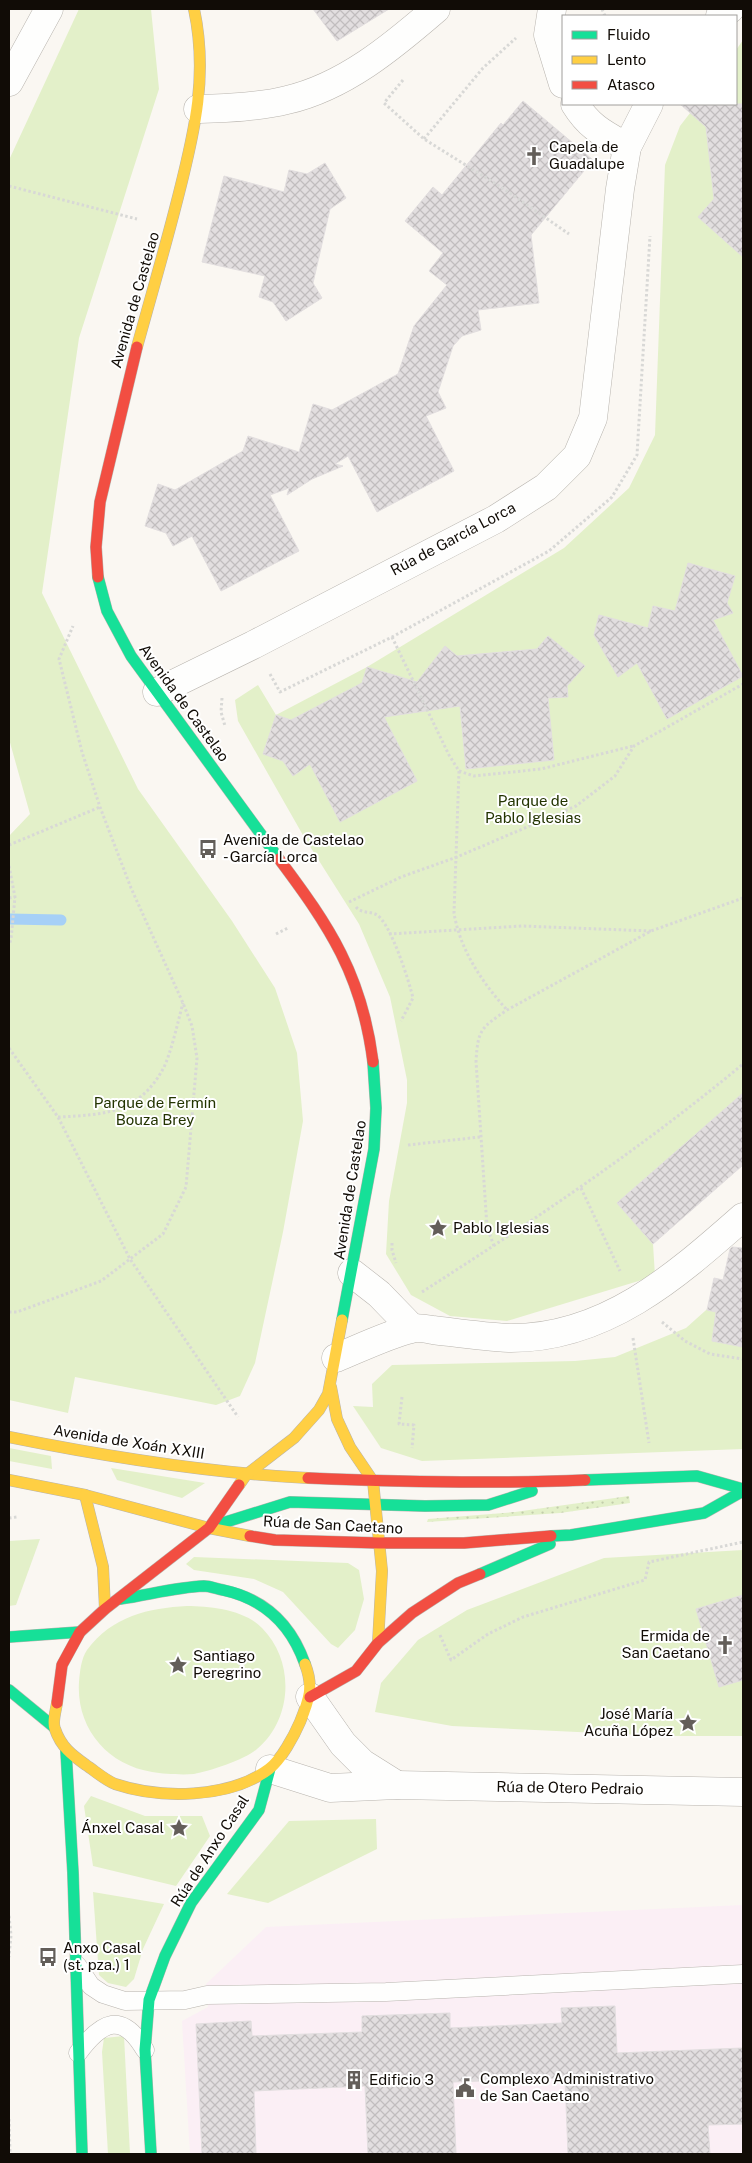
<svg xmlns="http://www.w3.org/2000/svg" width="752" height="2163" viewBox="0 0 752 2163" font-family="'Public Sans',sans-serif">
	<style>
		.commercial { fill: #fbeff5 }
		.green { fill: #e3f0c9 }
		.garden { fill: url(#garden-dots) }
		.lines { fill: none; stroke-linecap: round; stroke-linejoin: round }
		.stream { stroke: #a6d0f7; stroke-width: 11 }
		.building { fill: url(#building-cross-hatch); stroke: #e2dedf }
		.lane-casing { stroke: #b8b4ae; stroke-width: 19 }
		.street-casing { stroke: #b8b4ae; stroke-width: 29 }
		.fast-casing { stroke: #b8b4ae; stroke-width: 12 }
		.slow-casing { stroke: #b8b4ae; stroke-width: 12 }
		.jam-casing { stroke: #b8b4ae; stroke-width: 12 }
		.path { stroke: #d8d8d6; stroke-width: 3; stroke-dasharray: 2.5 2.5; stroke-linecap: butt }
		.lane { stroke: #fefefd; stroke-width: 18 }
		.street { stroke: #fefefd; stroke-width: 28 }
		.fast { stroke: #16e098; stroke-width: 11 }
		.slow { stroke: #ffcf43; stroke-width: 11 }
		.jam { stroke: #f24e42; stroke-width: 11 }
		.labels { text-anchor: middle; stroke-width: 4; stroke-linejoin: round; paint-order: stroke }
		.poi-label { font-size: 15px; fill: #110c06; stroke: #fff; text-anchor: start }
		.street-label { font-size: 15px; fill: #110c06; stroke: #fff }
		.park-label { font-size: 15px; fill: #233400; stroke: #fff }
	</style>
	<defs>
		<pattern id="garden-dots" width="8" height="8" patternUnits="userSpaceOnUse" patternTransform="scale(1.25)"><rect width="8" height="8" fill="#e3f0c9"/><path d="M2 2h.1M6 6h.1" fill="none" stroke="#c2cdab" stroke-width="1.8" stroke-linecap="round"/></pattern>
		<pattern id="building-cross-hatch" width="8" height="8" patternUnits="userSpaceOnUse" patternTransform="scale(1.25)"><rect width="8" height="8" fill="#e2dedf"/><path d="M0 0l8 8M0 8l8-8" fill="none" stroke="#c1bdbe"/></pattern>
	</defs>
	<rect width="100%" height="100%" fill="#faf7f2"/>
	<!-- commercial -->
	<polygon class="commercial" points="743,1905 743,2154 190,2154 182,2021 208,2007 206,1984 266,1927"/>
	<!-- green -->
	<g class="green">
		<polygon points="79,9 151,9 159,89 79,338 42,593 138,789 232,921 275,988 297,1053 303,1121 283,1232 255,1363 240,1396 216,1405 75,1377 68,1413 9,1400 9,836 30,814 9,739 9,160"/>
		<polygon points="743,40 743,1094 617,1203 653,1244 655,1276 507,1321 450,1316 411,1295 386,1254 389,1201 407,1103 407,1080 390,997 359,924 304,837 238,721 235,700 258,685 276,715 367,667 564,548 629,488 655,435 665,165 680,126 697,104 736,104 736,50"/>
		<polygon points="743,1277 743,1449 422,1461 381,1448 353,1406 373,1407 372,1384 392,1365 575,1361 615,1357 686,1328"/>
		<polygon points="9,1448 51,1456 52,1469 9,1461"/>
		<polygon points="111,1468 205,1483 182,1498 117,1480"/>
		<polygon points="40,1539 16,1605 9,1606 9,1541"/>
		<polygon points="743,1550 743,1736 663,1736 452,1726 375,1712 381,1683 418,1640 467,1610 604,1558"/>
		<polygon points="194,1557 348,1563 359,1570 364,1599 355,1630 338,1648 331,1644 283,1592 254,1579 194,1570 186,1564"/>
		<path d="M187 1606C211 1606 245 1610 262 1628 295 1661 293 1719 257 1749 245 1760 210 1771 194 1774 182 1775 164 1774 152 1772 107 1765 76 1728 79 1682 80 1671 81 1659 87 1650 112 1616 149 1608 187 1606Z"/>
		<polygon points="91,1796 145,1816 202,1816 210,1836 176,1886 93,1866 84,1806"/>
		<polygon points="376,1819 377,1849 268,1903 227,1894 289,1821"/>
		<polygon points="93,1892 164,1904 143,1949 134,1979 126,1987 108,1983 99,1975"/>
		<polygon points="124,2036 130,2154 108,2154 102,2052 104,2038"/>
	</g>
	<!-- garden -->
	<polygon class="garden" points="629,1496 630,1503 560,1513 427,1522 428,1519 515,1512"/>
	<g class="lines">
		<!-- stream -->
		<polyline class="stream" points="9,919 61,920"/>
	</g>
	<!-- building -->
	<g class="building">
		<polygon points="313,9 389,9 337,41"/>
		<polygon points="523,101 593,160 531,235 539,303 478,310 481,330 462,336 453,346 438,392 446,408 426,416 454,471 377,512 348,456 335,464 343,466 312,479 287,495 289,488 270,495 299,551 221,591 192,536 173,546 166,533 145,526 158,484 175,490 243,451 248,436 299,452 313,404 332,410 398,374 414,326 447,285 429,271 443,253 405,221 433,187 442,195 501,123 503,125"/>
		<polygon points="680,104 743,104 743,257 698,217 714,199 706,127"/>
		<polygon points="325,163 346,198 330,209 313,283 322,298 286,321 273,302 259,297 265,276 202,262 224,176 284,192 289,170 307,174"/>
		<polygon points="688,563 735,576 727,603 733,613 713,620 743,676 667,719 637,663 618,677 594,635 599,615 648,628 653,606 675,611"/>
		<polygon points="548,636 585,666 567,686 568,697 548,698 554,760 466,769 460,706 384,717 417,781 340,822 310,764 293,776 283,761 263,754 276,715 291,720 362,683 367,667 417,682 445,646 457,656 537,649"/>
		<polygon points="743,1093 743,1165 653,1244 617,1203"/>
		<polygon points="732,1247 743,1248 743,1347 712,1341 716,1312 707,1310 714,1278 723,1280 730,1249"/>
		<polygon points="743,1595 743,1680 719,1687 696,1609"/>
		<polygon points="615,2006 617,2053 743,2048 743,2124 708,2125 710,2154 568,2154 565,2078 453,2082 456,2154 368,2154 365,2086 254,2091 256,2154 202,2154 196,2024 251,2021 252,2036 362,2032 362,2016 450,2013 450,2028 562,2023 561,2008"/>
	</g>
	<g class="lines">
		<!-- lane casing -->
		<g class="lane-casing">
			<g id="lane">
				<polyline points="77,1965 91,1986 103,1994 125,2001 185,2000 207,1995 386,1992 743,1974"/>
				<path d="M78 2053C102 2021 122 2011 145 2050"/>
			</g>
		</g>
		<!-- street casing -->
		<g class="street-casing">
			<g id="street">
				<polyline points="552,9 548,35 563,84"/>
				<polyline points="720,16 730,9"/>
				<polyline points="9,82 49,9"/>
				<path d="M575 104C589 127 604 134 627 147"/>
				<path d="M198 109C227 108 259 107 287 100 344 87 392 47 436 9"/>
				<polyline points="157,692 253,645 496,519 546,487 577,456 593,418 620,189 627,147 649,104"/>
				<polyline points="352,1273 379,1294 412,1328"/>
				<path d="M336 1358C358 1349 389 1334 411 1329 417 1327 427 1329 433 1330 458 1333 484 1337 509 1338 605 1339 676 1276 743 1217"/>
				<polyline points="310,1697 343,1744 362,1763 397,1785"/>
				<polyline points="270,1769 330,1788 397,1785 743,1792"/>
			</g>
		</g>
		<!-- fast casing -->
		<g class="fast-casing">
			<g id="fast">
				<polyline points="98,577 107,611 131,656 279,859"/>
				<polyline points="342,1320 374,1149 376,1108 373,1062"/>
				<polyline points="585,1480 697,1476 743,1489"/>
				<polyline points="213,1526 290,1502 425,1506 488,1505 532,1491"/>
				<polyline points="551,1536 571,1535 704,1513 743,1491"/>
				<polyline points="480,1574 550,1544"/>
				<path d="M120 1599C148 1595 177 1587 204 1586 210 1586 217 1589 223 1590 265 1599 291 1624 305 1664"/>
				<polyline points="9,1637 80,1632"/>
				<polyline points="9,1690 54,1727"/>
				<polyline points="66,1751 73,1873 82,2154"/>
				<polyline points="151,2154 145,2050 149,2000 165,1956 191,1903 259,1810 270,1769"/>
			</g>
		</g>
		<!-- slow casing -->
		<g class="slow-casing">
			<g id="slow">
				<path d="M137 347C151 296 166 245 179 193 195 130 208 74 194 9"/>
				<polyline points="331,1387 337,1419 350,1447 373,1481 382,1571 378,1643"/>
				<path d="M9 1437C108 1457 208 1473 308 1478"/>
				<polyline points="9,1480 85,1495 209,1528 250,1536"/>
				<polyline points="239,1485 246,1475 294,1438 319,1410 328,1394 342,1320"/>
				<polyline points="85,1495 103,1567 105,1609"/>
				<path d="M57 1703C56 1710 52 1722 55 1729 61 1747 72 1755 86 1765 95 1771 105 1780 115 1784 160 1799 229 1799 269 1769 281 1760 294 1736 300 1722 309 1700 314 1687 305 1664"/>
			</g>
		</g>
		<!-- jam casing -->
		<g class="jam-casing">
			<g id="jam">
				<polyline points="98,577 96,547 100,502 137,347"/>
				<path d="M279 859C330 927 362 975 373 1062"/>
				<path d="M308 1478C401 1482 492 1484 585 1480"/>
				<polyline points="250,1536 275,1540 379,1543 464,1543 551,1536"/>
				<polyline points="310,1697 356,1671 378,1643 412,1613 458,1583 480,1574"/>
				<polyline points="57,1703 62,1665 80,1632 105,1609 209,1528 239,1485"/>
			</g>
		</g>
		<!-- path -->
		<g class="path">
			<polyline points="602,9 605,16"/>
			<polyline points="403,80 384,103 424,139 504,189 569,234"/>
			<polyline points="424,139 483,68 516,38"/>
			<polyline points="9,186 137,219"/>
			<path d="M392 637 449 755 459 771 454 913C460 950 482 982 507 1010"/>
			<polyline points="270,674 280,692 392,637 549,551 612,497 637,455 650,236"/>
			<polyline points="222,698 221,712 225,726"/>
			<polyline points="459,771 474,776 541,769 633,746"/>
			<polyline points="9,845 100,807"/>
			<polyline points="9,866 15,897 11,939 9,945"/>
			<polyline points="9,898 15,897"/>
			<polyline points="349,902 401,877 457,857 576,806 615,776 634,746 743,684"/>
			<path d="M356 907C362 914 371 911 377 915 391 924 409 981 413 998L401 1021"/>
			<polyline points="276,934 288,928"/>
			<polyline points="389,934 522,926 651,931"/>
			<polyline points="9,1048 58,1117 130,1259 238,1417"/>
			<path d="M58 1117C104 1115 139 1113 163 1069 171 1054 178 1021 183 1003"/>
			<polyline points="408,1145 480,1137"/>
			<polyline points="581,1188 620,1271"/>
			<polyline points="392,1243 392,1250 396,1263"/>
			<path d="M494 1246 487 1227 476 1061C478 1029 481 1028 507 1010L651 931 743 898"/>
			<path d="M422 1292C533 1221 642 1148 743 1064"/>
			<polyline points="9,1312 17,1312 101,1281 163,1234 186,1187 197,1058 192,1026 183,1003 131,888 100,807 82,752 59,659 73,626"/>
			<polyline points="662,1322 685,1341 710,1354 743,1359"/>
			<polyline points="633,1338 649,1443"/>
			<polyline points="402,1397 399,1424 414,1425 412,1448"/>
			<polyline points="9,1518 17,1517"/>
			<polyline points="440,1635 451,1660 488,1634 523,1617 645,1580 649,1562 743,1542"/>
			<polyline points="9,1916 11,1935 9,1957"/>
			<polyline points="9,2119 10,2154"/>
		</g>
		<!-- lane -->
		<use href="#lane" class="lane"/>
		<!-- street -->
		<use href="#street" class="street"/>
		<!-- fast -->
		<use href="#fast" class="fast"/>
		<!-- slow -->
		<use href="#slow" class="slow"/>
		<!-- jam -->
		<use href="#jam" class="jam"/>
	</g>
	<!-- icons -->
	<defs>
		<g id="church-bare" transform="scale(1.5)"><path d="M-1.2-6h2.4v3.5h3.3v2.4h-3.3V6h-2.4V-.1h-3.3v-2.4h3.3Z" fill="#635e59" stroke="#fff" stroke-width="2.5" paint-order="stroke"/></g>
		<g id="bus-bare" transform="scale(1.5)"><path d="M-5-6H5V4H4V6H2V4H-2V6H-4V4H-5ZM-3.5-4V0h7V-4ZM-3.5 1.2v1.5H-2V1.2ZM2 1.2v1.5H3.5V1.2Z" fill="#635e59" stroke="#fff" stroke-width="2.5" paint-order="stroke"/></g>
		<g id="sight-bare" transform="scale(1.5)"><path d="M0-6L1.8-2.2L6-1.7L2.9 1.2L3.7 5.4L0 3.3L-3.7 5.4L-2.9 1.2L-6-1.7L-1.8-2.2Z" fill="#635e59" stroke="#fff" stroke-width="2.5" paint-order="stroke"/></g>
		<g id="building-bare" transform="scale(1.5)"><path d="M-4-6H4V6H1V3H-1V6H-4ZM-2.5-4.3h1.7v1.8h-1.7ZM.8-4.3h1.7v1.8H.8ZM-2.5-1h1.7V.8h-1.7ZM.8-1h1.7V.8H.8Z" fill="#635e59" stroke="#fff" stroke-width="2.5" paint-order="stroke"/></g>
		<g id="civic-bare" transform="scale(1.5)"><path d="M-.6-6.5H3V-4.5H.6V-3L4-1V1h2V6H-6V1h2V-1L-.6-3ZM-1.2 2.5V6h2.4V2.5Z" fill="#635e59" stroke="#fff" stroke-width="2.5" paint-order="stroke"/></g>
	</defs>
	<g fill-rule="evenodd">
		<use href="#church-bare" x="534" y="156"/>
		<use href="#bus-bare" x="208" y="849"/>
		<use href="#sight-bare" x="438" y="1228"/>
		<use href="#church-bare" x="725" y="1645"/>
		<use href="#sight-bare" x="178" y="1665"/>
		<use href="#sight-bare" x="688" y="1723"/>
		<use href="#sight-bare" x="179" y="1828"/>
		<use href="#bus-bare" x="48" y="1957"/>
		<use href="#building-bare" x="354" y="2080"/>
		<use href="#civic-bare" x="465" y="2088"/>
	</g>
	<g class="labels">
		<!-- poi labels -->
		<g class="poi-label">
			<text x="549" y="152">Capela de<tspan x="549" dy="17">Guadalupe</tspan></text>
			<text x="223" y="845">Avenida de Castelao<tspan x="223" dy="17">- García Lorca</tspan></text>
			<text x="453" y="1233">Pablo Iglesias</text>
			<text x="710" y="1641" text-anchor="end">Ermida de<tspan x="710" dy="17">San Caetano</tspan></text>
			<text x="193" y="1661">Santiago<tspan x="193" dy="17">Peregrino</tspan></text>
			<text x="673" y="1719" text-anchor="end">José María<tspan x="673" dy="17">Acuña López</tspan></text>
			<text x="164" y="1833" text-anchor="end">Ánxel Casal</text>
			<text x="63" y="1953">Anxo Casal<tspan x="63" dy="17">(st. pza.) 1</tspan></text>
			<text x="480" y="2084">Complexo Administrativo<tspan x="480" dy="17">de San Caetano</tspan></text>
			<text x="369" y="2085">Edificio 3</text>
		</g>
		<!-- street labels -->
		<g class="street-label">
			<text transform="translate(135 300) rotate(-74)" y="5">Avenida de Castelao</text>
			<text transform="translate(453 539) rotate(-28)" y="5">Rúa de García Lorca</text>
			<text transform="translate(184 703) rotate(54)" y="5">Avenida de Castelao</text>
			<text transform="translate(350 1190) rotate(-81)" y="5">Avenida de Castelao</text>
			<text transform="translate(129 1442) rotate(9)" y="5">Avenida de Xoán XXIII</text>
			<text transform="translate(333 1525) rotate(3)" y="5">Rúa de San Caetano</text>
			<text transform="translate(570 1788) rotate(1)" y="5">Rúa de Otero Pedraio</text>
			<text transform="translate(210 1851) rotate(-57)" y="5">Rúa de Anxo Casal</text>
		</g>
		<!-- park labels -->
		<g class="park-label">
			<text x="533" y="806">Parque de<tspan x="533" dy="17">Pablo Iglesias</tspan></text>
			<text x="155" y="1108">Parque de Fermín<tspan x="155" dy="17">Bouza Brey</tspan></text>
		</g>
	</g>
	<!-- border -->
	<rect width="752" height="2163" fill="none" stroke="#110c06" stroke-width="20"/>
	<!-- legend -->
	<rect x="562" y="15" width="175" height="90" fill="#ffffff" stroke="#a09e9b"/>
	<rect x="572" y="31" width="25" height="8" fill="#16e098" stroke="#a09e9b"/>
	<text x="607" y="40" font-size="15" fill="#110c06">Fluido</text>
	<rect x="572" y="56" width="25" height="8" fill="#ffcf43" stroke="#a09e9b"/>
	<text x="607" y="65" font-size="15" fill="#110c06">Lento</text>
	<rect x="572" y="81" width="25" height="8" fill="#f24e42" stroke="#a09e9b"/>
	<text x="607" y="90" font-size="15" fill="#110c06">Atasco</text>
</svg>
